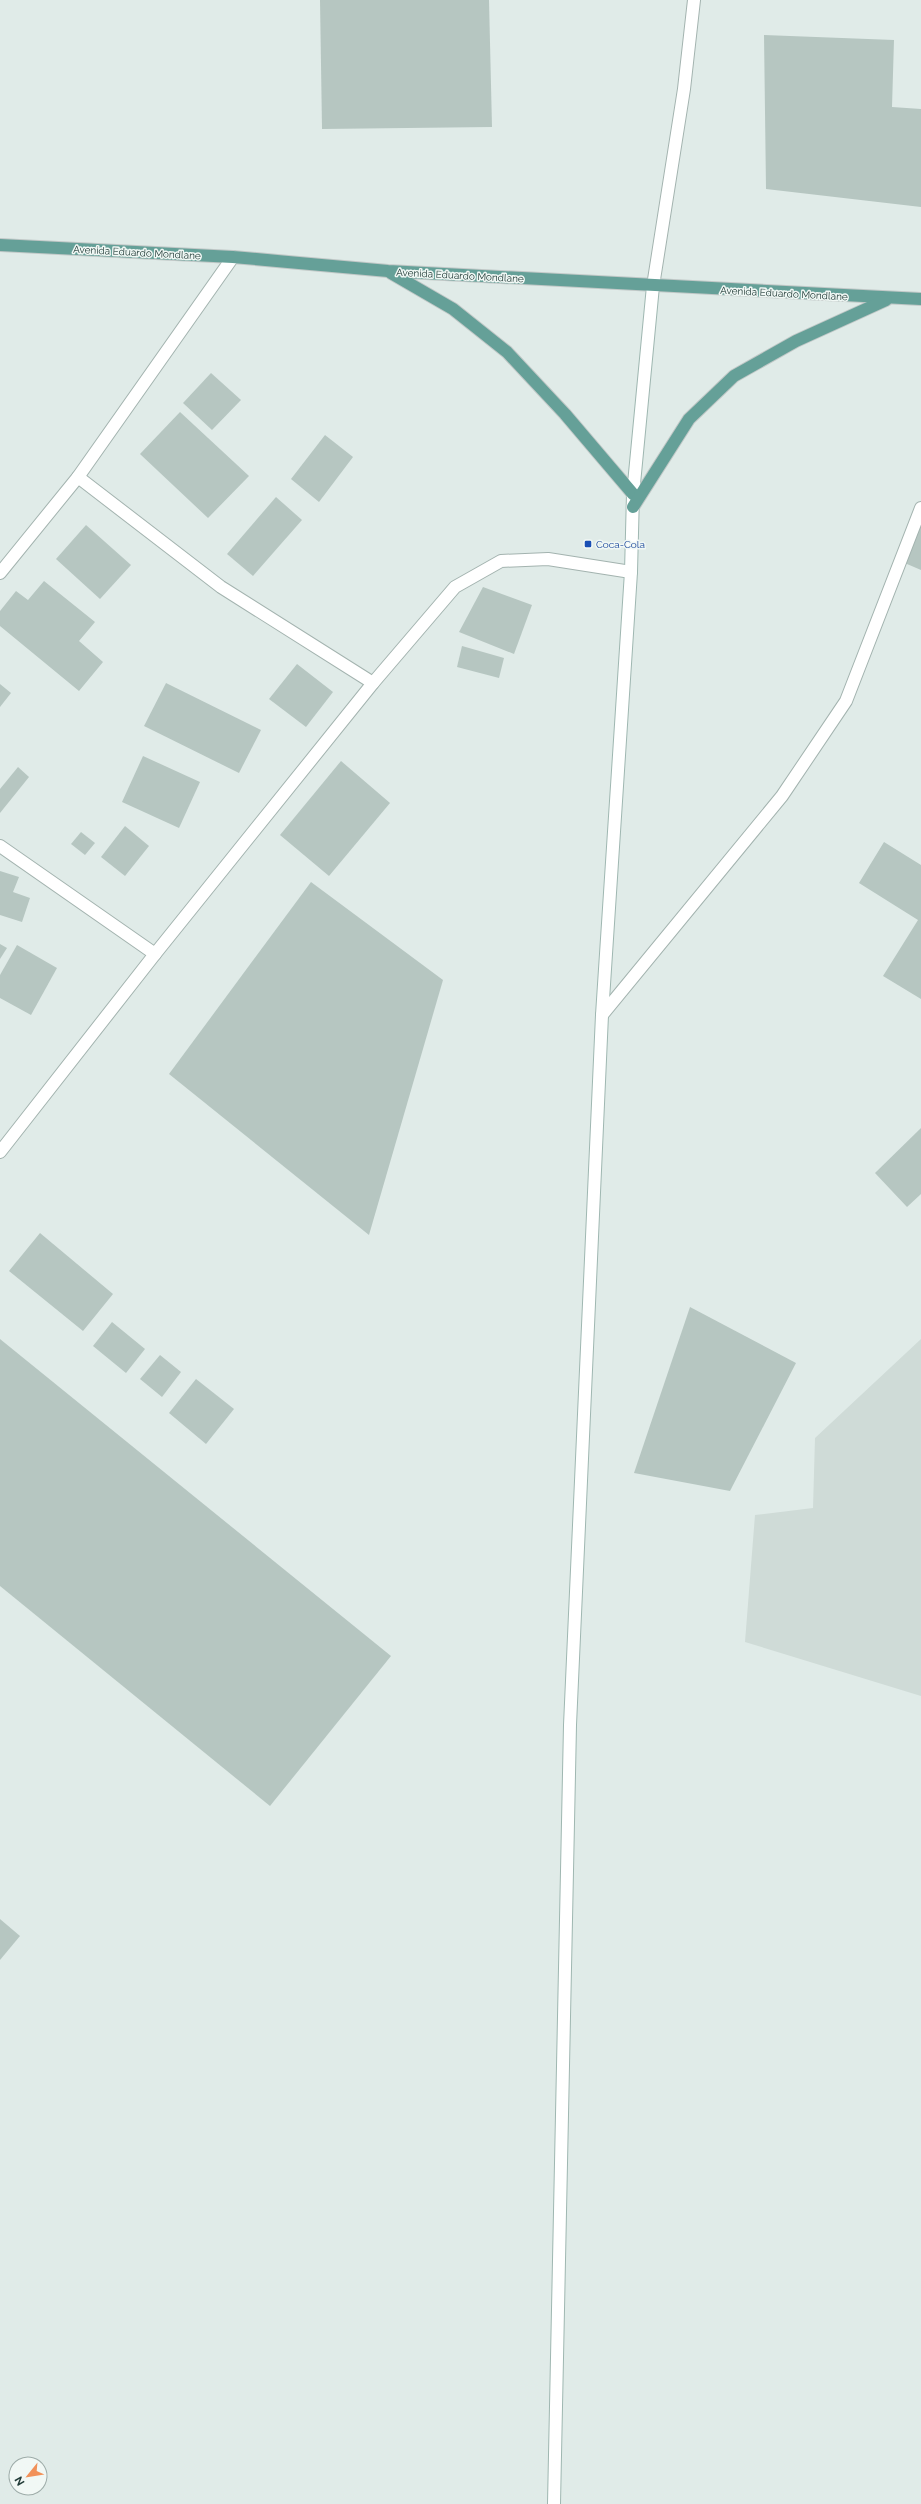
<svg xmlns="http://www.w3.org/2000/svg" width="921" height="2504" viewBox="0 0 921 2504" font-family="Raleway,sans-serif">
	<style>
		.built { fill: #cfdbd7 }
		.building { fill: #b6c6c1 }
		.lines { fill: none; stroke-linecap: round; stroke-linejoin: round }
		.service-casing { stroke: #a3b3af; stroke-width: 14 }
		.minor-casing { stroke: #a3b3af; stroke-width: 14 }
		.secondary-casing { stroke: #9fb7b1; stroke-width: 14 }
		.primary-casing { stroke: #c1c8c7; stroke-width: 14 }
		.service { stroke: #fff; stroke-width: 12 }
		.minor { stroke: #fff; stroke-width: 12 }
		.secondary { stroke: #fff; stroke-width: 12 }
		.primary { stroke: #65a098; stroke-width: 12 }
		.transit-dot { fill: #1a4fb4; stroke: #f1f8f5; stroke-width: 1.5 }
		.labels { text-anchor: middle; stroke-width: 3; stroke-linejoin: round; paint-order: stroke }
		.street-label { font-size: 10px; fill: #213b37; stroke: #f1f8f5 }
		.transit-label { font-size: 10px; fill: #164399; stroke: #f1f8f5; text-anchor: start }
	</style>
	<rect width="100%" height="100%" fill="#e0ebe8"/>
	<!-- built -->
	<polygon class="built" points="921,1339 921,1696 745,1642 755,1515 813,1508 815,1438"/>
	<!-- building -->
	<g class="building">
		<polygon points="320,0 489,0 492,127 322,129"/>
		<polygon points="764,35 894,40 892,107 921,109 921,207 766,189"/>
		<polygon points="211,373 241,400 212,430 183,403"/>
		<polygon points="180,412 249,476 208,518 140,454"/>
		<polygon points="325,435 353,457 319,502 291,479"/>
		<polygon points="276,497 302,520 253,576 227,554"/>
		<polygon points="921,521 921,570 900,561"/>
		<polygon points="86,525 131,565 100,599 56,559"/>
		<polygon points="44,581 95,622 79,641 103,662 79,691 0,626 0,611 16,591 28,600"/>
		<polygon points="483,587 532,605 514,654 459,632"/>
		<polygon points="462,646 504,658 499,678 457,667"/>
		<polygon points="297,664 333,692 306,727 269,699"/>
		<polygon points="166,683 261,730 239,773 144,726"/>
		<polygon points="0,684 11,693 0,707"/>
		<polygon points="143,756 200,782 179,828 122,802"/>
		<polygon points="341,761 390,803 329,876 280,835"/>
		<polygon points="18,767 29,777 0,813 0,789"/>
		<polygon points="125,826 149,846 125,876 101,857"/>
		<polygon points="81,832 95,843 85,855 71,844"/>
		<polygon points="884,842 921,865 921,999 883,976 918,920 859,883"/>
		<polygon points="0,871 19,877 13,892 30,898 22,922 0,915"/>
		<polygon points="311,882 443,980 369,1235 169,1074"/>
		<polygon points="0,944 7,948 0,959"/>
		<polygon points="17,945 57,968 31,1015 0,998 0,975"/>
		<polygon points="921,1128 921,1194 907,1207 875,1173"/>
		<polygon points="40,1233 113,1294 83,1331 9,1271"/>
		<polygon points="690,1307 796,1363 730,1491 634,1473"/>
		<polygon points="112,1322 145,1349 126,1373 93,1346"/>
		<polygon points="0,1339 391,1656 270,1806 0,1586"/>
		<polygon points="160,1355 181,1372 162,1397 140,1379"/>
		<polygon points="196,1379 234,1409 206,1444 169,1413"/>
		<polygon points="0,1919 20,1936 0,1960"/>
	</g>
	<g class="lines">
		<!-- service casing -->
		<g class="service-casing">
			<polyline id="service" points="602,1015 782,796 846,701 921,508"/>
		</g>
		<!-- minor casing -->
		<g class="minor-casing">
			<g id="minor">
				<polyline points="653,286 684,89 694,0"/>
				<polyline points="78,477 221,587 373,683"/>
				<polyline points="0,573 78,477 233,257"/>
				<polyline points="0,846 155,954"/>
				<polyline points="0,1152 155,954 373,683 455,587 501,561 548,559 631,572"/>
			</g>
		</g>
		<!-- secondary casing -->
		<g class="secondary-casing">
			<polyline id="secondary" points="554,2504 570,1725 602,1015 631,572 633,494 653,286"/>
		</g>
		<!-- primary casing -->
		<g class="primary-casing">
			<g id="primary">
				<polyline points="0,245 233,257 388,271 921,299"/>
				<polyline points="391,273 453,309 507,352 565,414 633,494"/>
				<polyline points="633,507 689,419 734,376 796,341 886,300"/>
			</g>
		</g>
		<!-- service -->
		<use href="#service" class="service"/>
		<!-- minor -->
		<use href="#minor" class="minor"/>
		<!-- secondary -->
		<use href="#secondary" class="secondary"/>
		<!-- primary -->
		<use href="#primary" class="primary"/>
	</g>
	<!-- markers -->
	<rect class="transit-dot" x="584" y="540" width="8" height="8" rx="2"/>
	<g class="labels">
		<!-- street labels -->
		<g class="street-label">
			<text transform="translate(137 252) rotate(3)" y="4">Avenida Eduardo Mondlane</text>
			<text transform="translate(460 275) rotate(3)" y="4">Avenida Eduardo Mondlane</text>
			<text transform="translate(784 293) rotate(3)" y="4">Avenida Eduardo Mondlane</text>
		</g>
		<!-- transit labels -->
		<g class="transit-label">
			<text x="596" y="548">Coca-Cola</text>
		</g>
	</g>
	<!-- north arrow -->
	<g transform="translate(28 2476) rotate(240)"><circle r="19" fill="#f1f8f5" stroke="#9eaca9"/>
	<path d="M0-3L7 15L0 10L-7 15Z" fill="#f19159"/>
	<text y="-6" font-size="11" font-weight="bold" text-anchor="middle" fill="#213b37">N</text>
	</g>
</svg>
